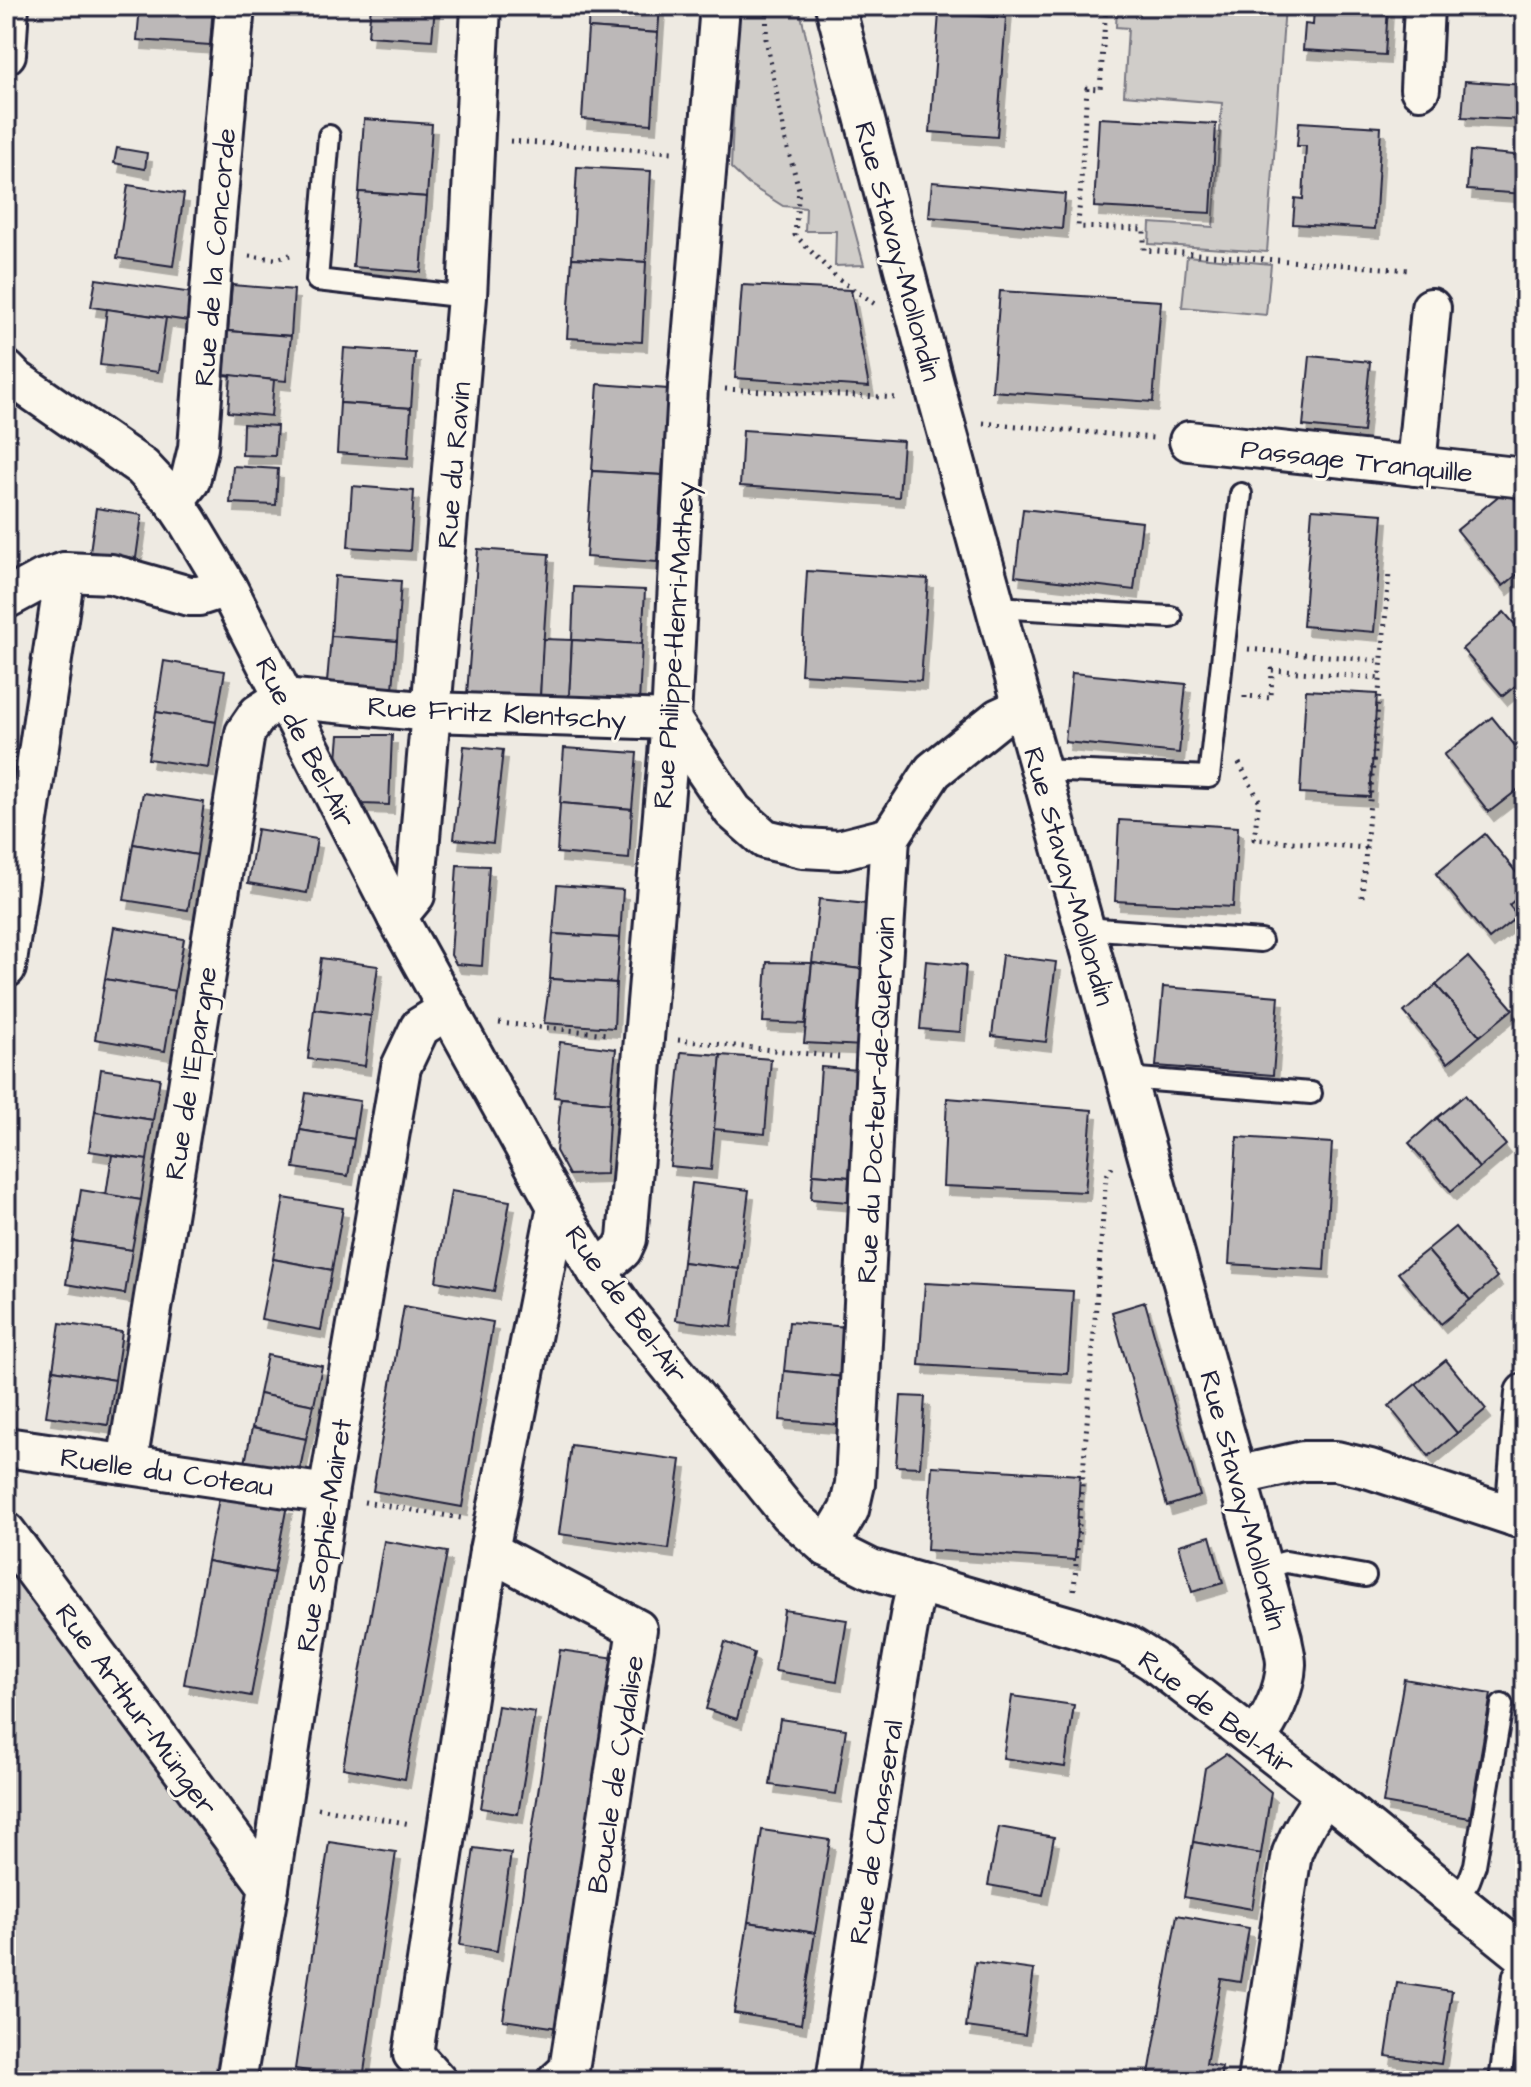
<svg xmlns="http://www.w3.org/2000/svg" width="1531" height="2087" viewBox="0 0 1531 2087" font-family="'Architects Daughter',sans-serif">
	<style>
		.green { fill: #d0cdc9; stroke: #797882; stroke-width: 2 }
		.building { fill: #bcb8b8; stroke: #22223b; stroke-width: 2; filter: url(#shadow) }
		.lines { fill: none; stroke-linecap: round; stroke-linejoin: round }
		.service-casing { stroke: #22223b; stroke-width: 26 }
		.minor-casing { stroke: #22223b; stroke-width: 44 }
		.path { stroke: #22223b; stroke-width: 5; stroke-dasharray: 2 6; stroke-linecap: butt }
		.service { stroke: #fbf7ec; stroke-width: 20 }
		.minor { stroke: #fbf7ec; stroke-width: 38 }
		.labels { text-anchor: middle; stroke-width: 6; stroke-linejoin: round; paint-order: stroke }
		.street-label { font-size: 28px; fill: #22223b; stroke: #fbf7ec }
	</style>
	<defs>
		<filter id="shadow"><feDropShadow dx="5" dy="9" stdDeviation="0" flood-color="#0004"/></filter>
	</defs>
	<rect width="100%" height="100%" fill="#eeeae2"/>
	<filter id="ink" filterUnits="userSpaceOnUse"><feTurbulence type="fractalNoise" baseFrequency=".0125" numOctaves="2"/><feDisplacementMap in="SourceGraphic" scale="16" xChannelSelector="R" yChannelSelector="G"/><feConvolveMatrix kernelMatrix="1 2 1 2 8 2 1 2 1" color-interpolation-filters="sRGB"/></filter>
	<g filter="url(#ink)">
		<!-- green -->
		<g class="green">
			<polygon points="738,6 799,6 828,132 864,265 835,266 836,231 805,231 806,208 783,206 748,184 731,168"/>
			<polygon points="1117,6 1285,6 1267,252 1149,244 1150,223 1213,227 1222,103 1124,95 1128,28 1116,27"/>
			<polygon points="1187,256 1271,264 1266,315 1182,307"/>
			<polygon points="6,1554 249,1882 214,2081 6,2081"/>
		</g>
		<!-- building -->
		<g class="building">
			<polygon points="140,6 213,6 210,45 137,40"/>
			<polygon points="371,6 435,6 432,40 368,36"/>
			<polygon points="589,6 660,6 658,33 588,28"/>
			<polygon points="940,6 1007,6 1006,18 939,13"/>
			<polygon points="1314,6 1388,6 1385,55 1303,50 1305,24 1313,25"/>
			<polygon points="939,13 1006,18 997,137 930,132"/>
			<polygon points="588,28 658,33 652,124 582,119"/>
			<polygon points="1465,81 1525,85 1525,120 1462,117"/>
			<polygon points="1099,118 1216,124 1211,213 1094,207"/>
			<polygon points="364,119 432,124 427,197 359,192"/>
			<polygon points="1299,122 1381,127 1375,229 1293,224 1295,198 1303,199 1306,146 1297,146"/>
			<polygon points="117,148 147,153 145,169 114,163"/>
			<polygon points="1470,151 1525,156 1525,194 1467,190"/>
			<polygon points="577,167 651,171 646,262 572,258"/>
			<polygon points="932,182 1065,194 1062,229 929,217"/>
			<polygon points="128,185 184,194 173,266 117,258"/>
			<polygon points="359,192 427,197 421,272 353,267"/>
			<polygon points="572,258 646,262 642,342 567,338"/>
			<polygon points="96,279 193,293 189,321 91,307"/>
			<polygon points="232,285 294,290 291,336 228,331"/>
			<polygon points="742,285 851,290 869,387 735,378"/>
			<polygon points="1000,291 1161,301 1153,402 992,391"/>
			<polygon points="107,309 166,318 158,372 100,365"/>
			<polygon points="228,331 291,336 286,381 224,375"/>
			<polygon points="344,348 415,353 411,408 340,403"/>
			<polygon points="1310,356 1370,362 1363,432 1303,426"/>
			<polygon points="231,375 274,380 271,416 228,412"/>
			<polygon points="598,384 668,389 662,475 592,471"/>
			<polygon points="340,403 411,408 408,458 337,453"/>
			<polygon points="243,424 277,426 275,456 242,455"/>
			<polygon points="743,430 903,441 899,497 740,486"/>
			<polygon points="233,466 278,469 276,505 230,503"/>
			<polygon points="592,471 662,475 657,562 586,557"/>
			<polygon points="352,486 414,491 410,551 348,547"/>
			<polygon points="1507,489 1525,511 1525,568 1503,586 1457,530"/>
			<polygon points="96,508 142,515 136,558 90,552"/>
			<polygon points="1023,509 1142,522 1134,590 1015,576"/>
			<polygon points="1312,509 1383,514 1374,632 1303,626"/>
			<polygon points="478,549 549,554 540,698 467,694"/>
			<polygon points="807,571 928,579 921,681 801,674"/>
			<polygon points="335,576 401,581 397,641 331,636"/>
			<polygon points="574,587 645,590 642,644 572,640"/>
			<polygon points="1504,612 1525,636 1525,678 1503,696 1462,649"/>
			<polygon points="331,636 397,641 393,688 327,682"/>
			<polygon points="543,639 572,640 569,700 540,698"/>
			<polygon points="572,640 642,644 639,703 569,700"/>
			<polygon points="164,661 225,671 216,722 156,712"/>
			<polygon points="1072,673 1186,684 1179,753 1065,742"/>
			<polygon points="1306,690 1377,694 1370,797 1300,793"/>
			<polygon points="156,712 216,722 209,768 148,759"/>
			<polygon points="1492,717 1525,758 1525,784 1489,812 1444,755"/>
			<polygon points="339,735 392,735 389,805 362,804 337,759"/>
			<polygon points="464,746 503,750 493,843 454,839"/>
			<polygon points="564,748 637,753 632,809 560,803"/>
			<polygon points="143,793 204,802 197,855 133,844"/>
			<polygon points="560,803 632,809 629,859 557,853"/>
			<polygon points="1119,820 1238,827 1233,907 1115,901"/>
			<polygon points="257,829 317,839 307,893 248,883"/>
			<polygon points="1485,834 1525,883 1525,891 1509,905 1518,916 1489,939 1436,874"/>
			<polygon points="133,844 197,855 188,910 124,900"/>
			<polygon points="457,865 489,866 482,966 456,964 451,955"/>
			<polygon points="557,885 623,890 620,938 553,934"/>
			<polygon points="819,899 876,905 869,970 812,963"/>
			<polygon points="114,927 184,939 175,991 105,979"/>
			<polygon points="553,934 620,938 616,983 550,979"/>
			<polygon points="1002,955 1056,962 1046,1042 992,1036"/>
			<polygon points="1468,957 1513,1009 1480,1036 1436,985"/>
			<polygon points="321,958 378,966 371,1016 314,1009"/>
			<polygon points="926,961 966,965 960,1032 920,1029"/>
			<polygon points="767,962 812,963 805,1024 763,1022"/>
			<polygon points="812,963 869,970 864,1046 804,1043"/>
			<polygon points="105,979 175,991 165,1051 95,1039"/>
			<polygon points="550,979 616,983 614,1028 544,1023"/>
			<polygon points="1436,985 1480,1036 1448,1063 1404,1012"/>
			<polygon points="1163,987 1279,996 1273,1075 1156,1066"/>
			<polygon points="314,1009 371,1016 365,1066 308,1059"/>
			<polygon points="560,1042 616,1049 610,1103 554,1097"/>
			<polygon points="681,1052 721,1055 711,1170 670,1166"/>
			<polygon points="721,1055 771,1059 765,1134 714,1129"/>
			<polygon points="821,1067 858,1070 849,1177 813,1174"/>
			<polygon points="101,1069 160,1078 153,1120 95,1111"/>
			<polygon points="306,1093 360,1101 354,1139 300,1130"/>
			<polygon points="1465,1095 1506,1145 1479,1168 1437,1118"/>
			<polygon points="561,1098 610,1103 606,1174 569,1175 556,1151"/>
			<polygon points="947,1098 1092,1110 1085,1192 943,1186"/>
			<polygon points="95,1111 153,1120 147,1160 89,1151"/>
			<polygon points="1437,1118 1479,1168 1451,1191 1409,1143"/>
			<polygon points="300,1130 354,1139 348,1176 294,1168"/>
			<polygon points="1237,1137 1332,1143 1324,1270 1229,1264"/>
			<polygon points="112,1155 147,1160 141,1200 106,1195"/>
			<polygon points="813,1174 849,1177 848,1202 811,1199"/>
			<polygon points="692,1183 749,1190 739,1269 683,1262"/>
			<polygon points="81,1190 141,1200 132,1250 73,1241"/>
			<polygon points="451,1191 510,1201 494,1291 436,1281"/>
			<polygon points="284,1198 343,1208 332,1270 273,1259"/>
			<polygon points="1455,1227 1497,1277 1470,1300 1427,1250"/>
			<polygon points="73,1241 132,1250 125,1294 66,1284"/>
			<polygon points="1427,1250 1470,1300 1441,1324 1398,1273"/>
			<polygon points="273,1259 332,1270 321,1330 261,1319"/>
			<polygon points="683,1262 739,1269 732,1327 676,1320"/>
			<polygon points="925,1283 1073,1291 1068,1374 919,1365"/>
			<polygon points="1145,1302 1200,1496 1167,1506 1112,1312"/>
			<polygon points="404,1306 493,1322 462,1507 373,1491"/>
			<polygon points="789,1322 847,1327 843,1377 784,1371"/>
			<polygon points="60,1323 122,1332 115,1380 53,1370"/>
			<polygon points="267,1355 322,1366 314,1405 259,1394"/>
			<polygon points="1446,1360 1486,1409 1457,1433 1416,1384"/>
			<polygon points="53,1370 115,1380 108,1425 46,1416"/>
			<polygon points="784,1371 843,1377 839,1425 780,1420"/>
			<polygon points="1416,1384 1457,1433 1429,1456 1389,1406"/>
			<polygon points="259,1394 314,1405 306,1439 252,1428"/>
			<polygon points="901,1396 925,1397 920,1467 896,1466"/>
			<polygon points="252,1428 306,1439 299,1474 245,1463"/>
			<polygon points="571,1445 681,1460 669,1549 559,1534"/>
			<polygon points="932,1466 1080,1475 1075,1560 927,1550"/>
			<polygon points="220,1493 287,1505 274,1573 207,1561"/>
			<polygon points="1210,1536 1223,1583 1192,1592 1179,1545"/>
			<polygon points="384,1541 447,1552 405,1779 343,1768"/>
			<polygon points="207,1561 274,1573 251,1696 184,1684"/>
			<polygon points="1525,1599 1525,1658 1517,1657"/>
			<polygon points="784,1610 847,1620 837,1681 775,1671"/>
			<polygon points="725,1642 754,1653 737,1719 706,1709"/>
			<polygon points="560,1650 616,1658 559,2028 503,2020"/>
			<polygon points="1404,1679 1491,1694 1470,1818 1383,1803"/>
			<polygon points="1012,1696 1074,1705 1065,1767 1003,1758"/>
			<polygon points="498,1706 535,1712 518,1814 481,1808"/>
			<polygon points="780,1719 846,1729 836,1794 770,1785"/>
			<polygon points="1226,1754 1271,1792 1261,1854 1193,1842 1205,1768"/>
			<polygon points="999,1827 1054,1837 1043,1895 988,1885"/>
			<polygon points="762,1830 830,1840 815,1933 748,1922"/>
			<polygon points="329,1842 396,1852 363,2079 295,2069"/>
			<polygon points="1193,1842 1261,1854 1252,1909 1184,1897"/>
			<polygon points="474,1848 511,1853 497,1951 460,1945"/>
			<polygon points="1177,1915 1249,1928 1240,1982 1221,1979 1206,2064 1222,2067 1220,2081 1188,2081 1149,2074"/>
			<polygon points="748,1922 815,1933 801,2024 734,2013"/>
			<polygon points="975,1962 1034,1970 1025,2035 966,2027"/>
			<polygon points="1397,1983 1452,1991 1441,2064 1386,2056"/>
		</g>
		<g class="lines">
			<!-- service casing -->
			<g class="service-casing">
				<g id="service">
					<polyline points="329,136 317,280 467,297"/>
					<polyline points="995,607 1171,617"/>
					<polyline points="1040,770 1209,777 1241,494"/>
					<polyline points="1085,928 1261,941"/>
					<polyline points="1127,1078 1311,1093"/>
					<polyline points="1263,1568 1286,1562 1365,1576"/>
					<polyline points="1455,1899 1469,1881 1475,1865 1502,1705"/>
					<polyline points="1500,2081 1514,1975 1525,1960"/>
				</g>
			</g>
			<!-- minor casing -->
			<g class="minor-casing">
				<g id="minor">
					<path d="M835 6 936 391 1023 707 1282 1639C1283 1647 1286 1656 1286 1664 1285 1691 1271 1719 1255 1740"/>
					<polyline points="6,54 9,6"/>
					<polyline points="1420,89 1424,6"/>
					<polyline points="6,370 15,379 142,467 174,501 188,522 227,587 397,917 557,1206 597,1271 625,1310 789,1514 827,1547 871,1569 1078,1629 1127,1645 1153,1661 1326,1795 1525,1956"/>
					<polyline points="1189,441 1525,478"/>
					<polyline points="1416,466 1431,308"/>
					<polyline points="174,501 190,481 198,448 213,253 235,6"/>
					<polyline points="6,599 43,579 65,572 111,574 189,596 199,596 227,587"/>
					<polyline points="283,698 432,712 671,720"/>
					<polyline points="671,720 733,811 765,839 803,848 839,850 890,837"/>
					<polyline points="397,917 415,895 467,297 481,6"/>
					<polyline points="6,968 65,572"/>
					<polyline points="597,1271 622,1250 627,1239 671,720 688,387 720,6"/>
					<polyline points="6,1447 328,1494"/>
					<polyline points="127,1464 245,733 258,714 283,698"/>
					<polyline points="1236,1476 1303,1461 1336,1461 1370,1469 1525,1520"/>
					<polyline points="1515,1517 1525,1393"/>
					<polyline points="6,1532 269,1887"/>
					<polyline points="827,1547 849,1510 855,1484 876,1061 890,837 933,771 999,718 1023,707"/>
					<polyline points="489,1551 637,1629 569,2070 557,2081"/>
					<polyline points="236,2081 269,1887 328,1494 401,1067 420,1027 449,1009"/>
					<polyline points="437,2081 413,2054 489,1551 557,1206"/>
					<polyline points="836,2081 884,1764 911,1610 917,1583"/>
					<path d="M1257 2081 1292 1853C1301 1831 1311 1813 1326 1795"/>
				</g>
			</g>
			<!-- path -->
			<g class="path">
				<polyline points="767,6 766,39 786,142 799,189 795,235 838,279 875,304"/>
				<polyline points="1106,6 1100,89 1087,88 1078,227 1144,229 1144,250 1409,270"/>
				<polyline points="510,141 672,152"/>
				<polyline points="249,256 276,259 290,255"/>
				<polyline points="725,389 899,398"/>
				<polyline points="983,423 1153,438"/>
				<polyline points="1248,649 1383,661"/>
				<polyline points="1245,698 1245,696 1271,698 1272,670 1381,678"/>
				<polyline points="1239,763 1259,800 1254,839 1367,848"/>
				<polyline points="1362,897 1389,573"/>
				<polyline points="499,1023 608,1034"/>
				<polyline points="678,1040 839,1057"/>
				<polyline points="364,1502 461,1518"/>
				<polyline points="1074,1590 1106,1177 1112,1167"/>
				<polyline points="318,1808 411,1824"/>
			</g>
			<!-- service -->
			<use href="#service" class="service"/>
			<!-- minor -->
			<use href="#minor" class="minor"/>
		</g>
	</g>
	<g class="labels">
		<!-- street labels -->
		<g class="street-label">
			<text transform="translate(899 251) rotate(75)" y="10">Rue Stavay-Mollondin</text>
			<text transform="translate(214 257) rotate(-85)" y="10">Rue de la Concorde</text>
			<text transform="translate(1357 460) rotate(6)" y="10">Passage Tranquille</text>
			<text transform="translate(453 465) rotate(-85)" y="10">Rue du Ravin</text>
			<text transform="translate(673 645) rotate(-86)" y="10">Rue Philippe-Henri-Mathey</text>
			<text transform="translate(497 712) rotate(3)" y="10">Rue Fritz Klentschy</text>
			<text transform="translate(306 742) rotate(63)" y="10">Rue de Bel-Air</text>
			<text transform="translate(1070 876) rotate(74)" y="10">Rue Stavay-Mollondin</text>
			<text transform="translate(190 1073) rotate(-81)" y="10">Rue de l'Epargne</text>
			<text transform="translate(875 1100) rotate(-87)" y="10">Rue du Docteur-de-Quervain</text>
			<text transform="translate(627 1304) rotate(54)" y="10">Rue de Bel-Air</text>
			<text transform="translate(167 1471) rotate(8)" y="10">Ruelle du Coteau</text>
			<text transform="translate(1244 1500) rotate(75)" y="10">Rue Stavay-Mollondin</text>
			<text transform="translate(323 1535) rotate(-81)" y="10">Rue Sophie-Mairet</text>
			<text transform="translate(137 1709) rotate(54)" y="10">Rue Arthur-Münger</text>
			<text transform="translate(1217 1712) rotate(37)" y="10">Rue de Bel-Air</text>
			<text transform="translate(615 1774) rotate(-81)" y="10">Boucle de Cydalise</text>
			<text transform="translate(875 1832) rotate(-81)" y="10">Rue de Chasseral</text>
		</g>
	</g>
	<!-- margin -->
	<rect width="1531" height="2087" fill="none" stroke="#fbf7ec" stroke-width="32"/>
	<rect x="16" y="16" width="1499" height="2055" fill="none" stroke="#22223b" stroke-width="3" filter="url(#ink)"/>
</svg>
